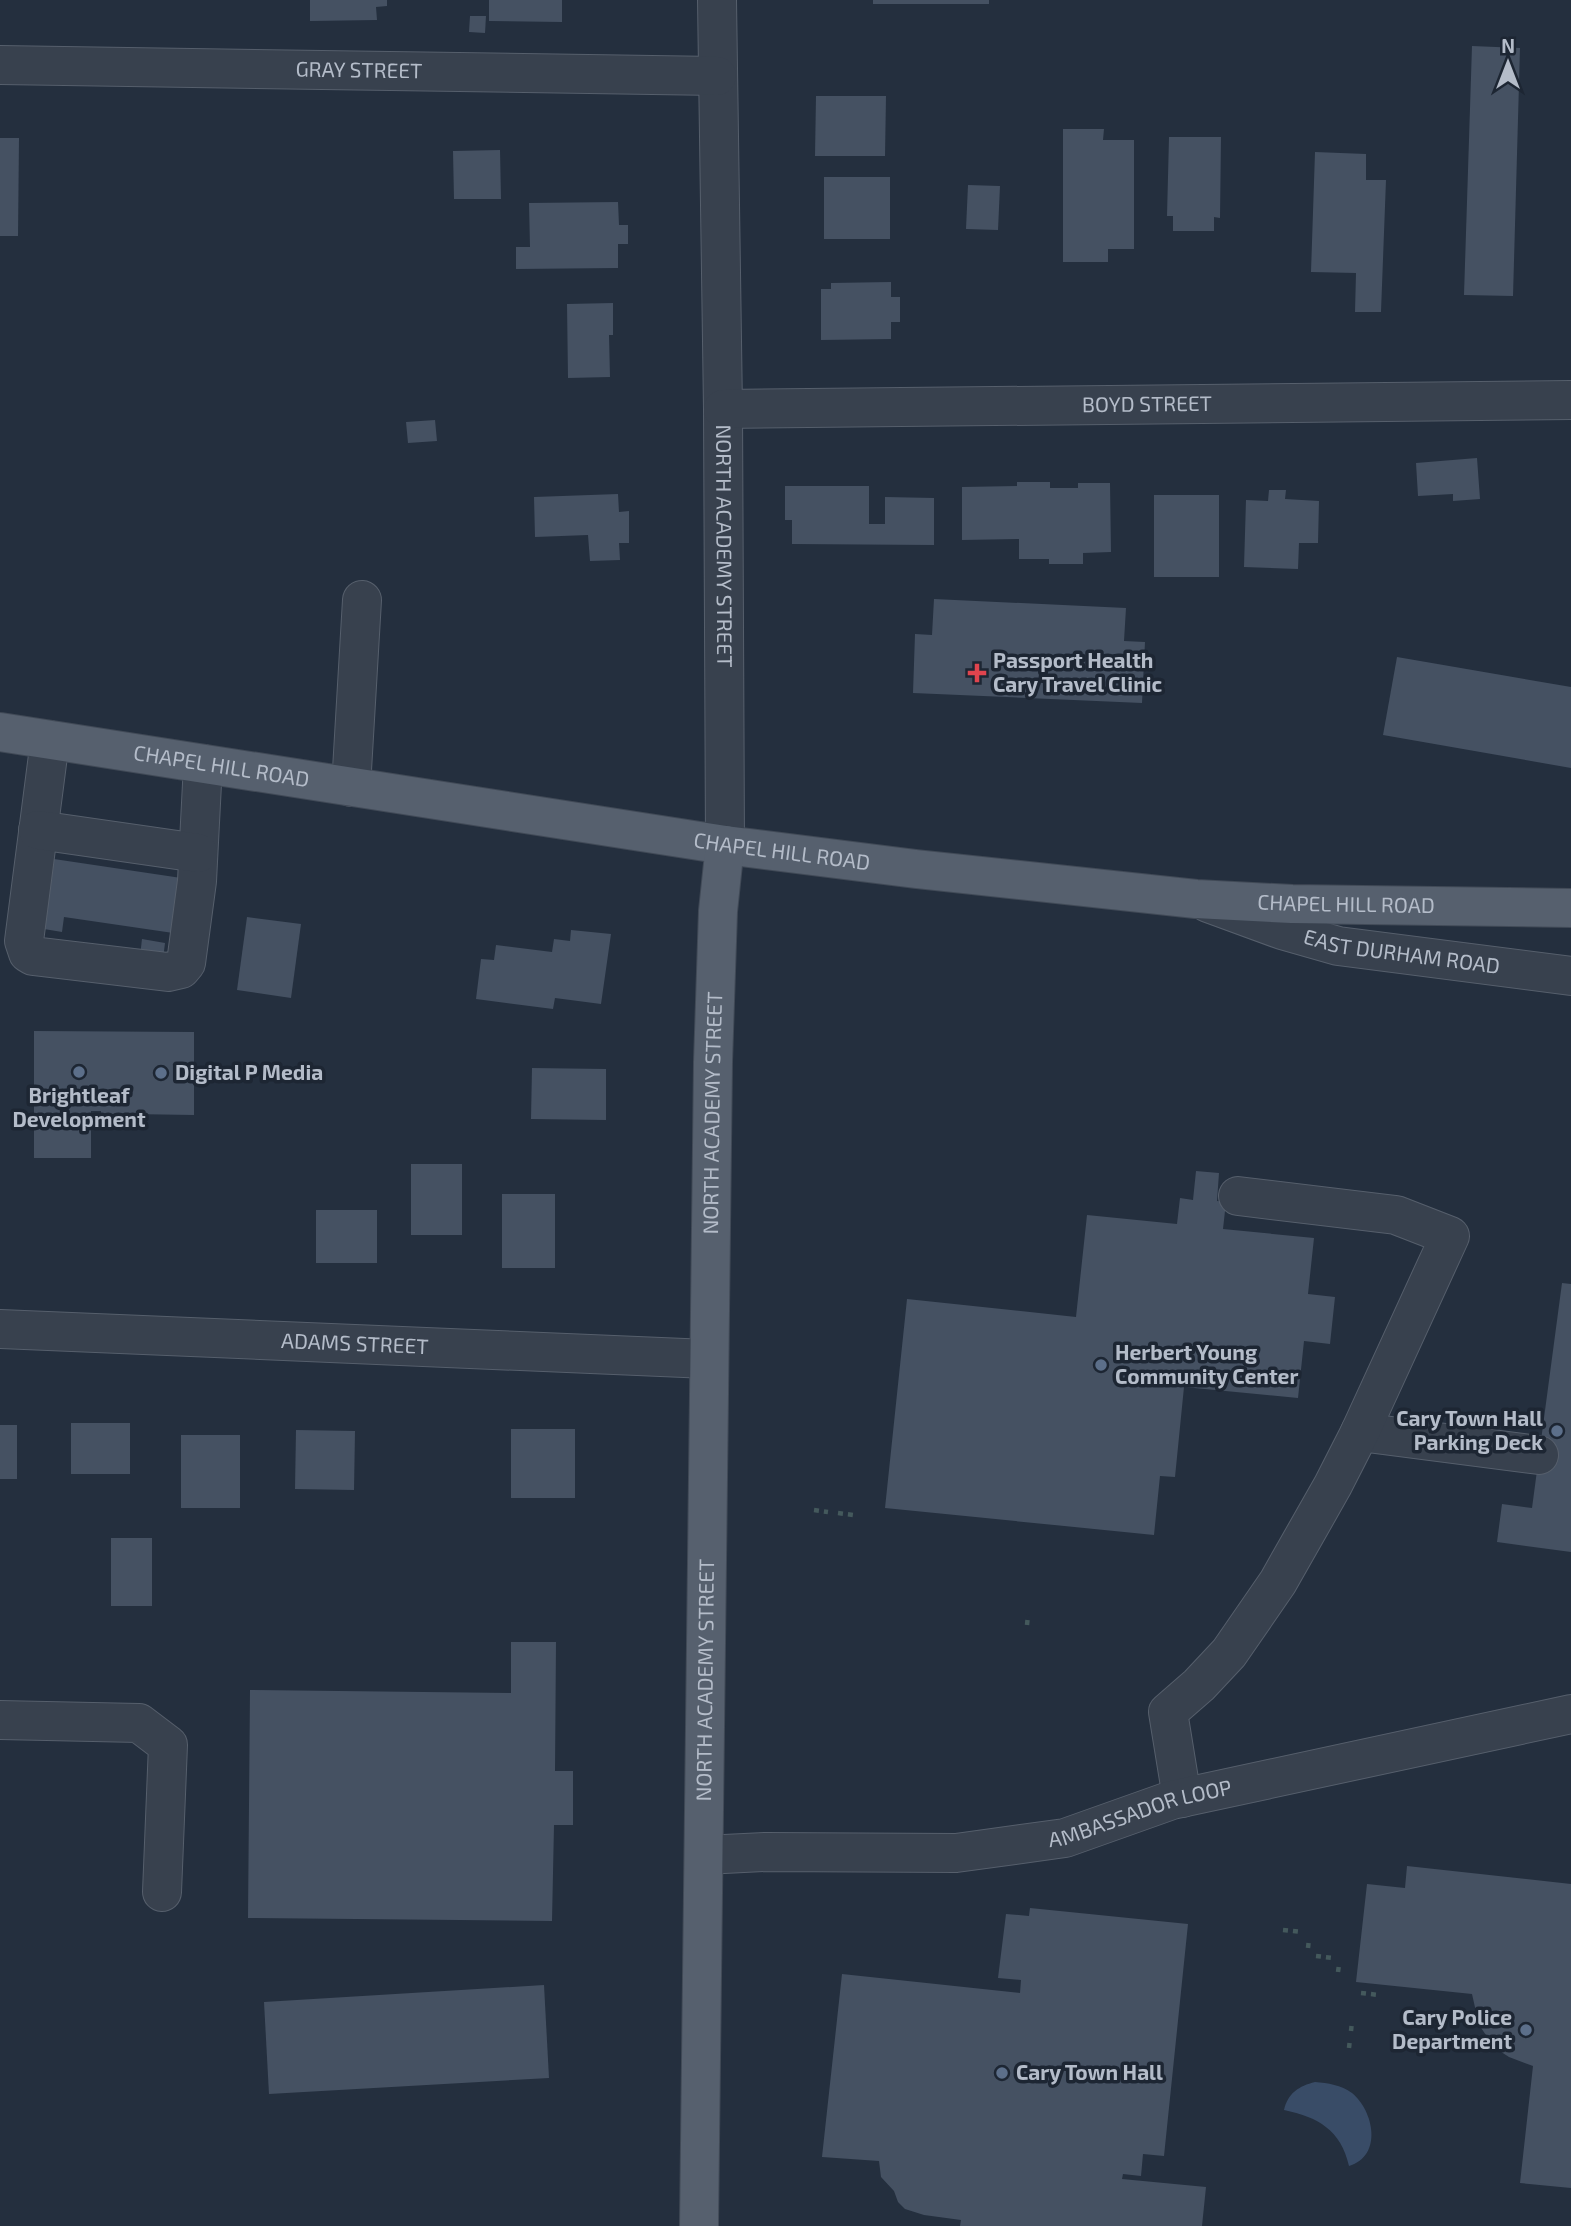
<svg xmlns="http://www.w3.org/2000/svg" width="1571" height="2226" viewBox="0 0 1571 2226" font-family="'Exo 2',sans-serif">
	<style>
		.water { fill: #394c67 }
		.building { fill: #455162 }
		.lines { fill: none; stroke-linecap: round; stroke-linejoin: round }
		.minor-casing { stroke: #565f6c; stroke-width: 40 }
		.major-casing { stroke: #414a57; stroke-width: 40 }
		.path { stroke: #44595c; stroke-width: 4.5; stroke-dasharray: 5 5; stroke-linecap: butt }
		.minor { stroke: #38414e; stroke-width: 38 }
		.major { stroke: #56606e; stroke-width: 38 }
		.health-dot { fill: #e0444e; stroke: #1d2633; stroke-width: 2.5 }
		.service-dot { fill: #5c6f8a; stroke: #1d2633; stroke-width: 2.5 }
		.labels { text-anchor: middle; stroke-width: 7; stroke-linejoin: round; paint-order: stroke }
		.street-label { font-size: 21px; fill: #b4bcc9; stroke: #1d2633 }
		.poi-label { font-size: 21px; font-weight: bold; fill: #b4bcc9; stroke: #1d2633; text-anchor: start }
	</style>
	<rect width="100%" height="100%" fill="#242f3e"/>
	<!-- water -->
	<path class="water" d="M1315 2082C1328 2083 1341 2085 1352 2093 1374 2111 1383 2156 1349 2166 1341 2130 1318 2117 1284 2110 1288 2093 1299 2086 1315 2082Z"/>
	<!-- building -->
	<g class="building">
		<polygon points="310,0 387,0 387,6 376,7 377,20 310,21"/>
		<polygon points="489,0 562,0 562,22 489,21"/>
		<rect x="873" y="0" width="116" height="4"/>
		<polygon points="470,16 486,16 485,33 469,32"/>
		<polygon points="1472,46 1520,48 1513,296 1464,295"/>
		<polygon points="816,96 886,96 885,156 815,156"/>
		<polygon points="1063,129 1104,129 1103,140 1134,140 1134,249 1108,249 1108,262 1063,262"/>
		<polygon points="1169,137 1221,137 1220,218 1214,217 1214,231 1173,231 1173,216 1167,216"/>
		<polygon points="0,138 19,138 18,236 0,236"/>
		<polygon points="500,150 501,199 454,199 453,151"/>
		<polygon points="1315,152 1366,154 1366,180 1386,180 1381,312 1355,312 1356,273 1311,272"/>
		<rect x="824" y="177" width="66" height="62"/>
		<polygon points="968,185 1000,186 998,230 966,229"/>
		<polygon points="618,202 619,225 628,225 628,244 618,244 618,268 516,269 516,247 530,247 529,203"/>
		<polygon points="891,282 891,297 900,297 900,322 891,322 891,339 821,340 821,289 831,289 831,283"/>
		<polygon points="613,303 613,335 609,335 610,377 568,378 567,304"/>
		<polygon points="435,420 437,441 408,443 406,422"/>
		<polygon points="1477,458 1480,499 1453,501 1453,494 1418,496 1416,463"/>
		<polygon points="1017,482 1050,482 1050,488 1078,488 1078,483 1110,483 1111,552 1083,553 1083,564 1049,564 1049,559 1019,559 1019,539 962,540 962,487 1017,486"/>
		<polygon points="785,486 869,486 869,524 885,524 885,497 934,498 934,545 792,544 792,520 785,520"/>
		<polygon points="1269,490 1286,490 1285,499 1319,501 1318,543 1299,543 1298,569 1244,567 1246,500 1268,501"/>
		<polygon points="618,494 619,512 629,511 629,543 619,543 620,560 590,561 588,535 535,537 534,497"/>
		<rect x="1154" y="495" width="65" height="82"/>
		<polygon points="934,599 1126,608 1124,641 1145,642 1142,703 913,693 915,634 932,635"/>
		<polygon points="1397,657 1571,687 1571,768 1383,735"/>
		<polygon points="54,859 188,879 180,934 64,917 62,932 44,929"/>
		<polygon points="247,917 301,924 291,998 237,990"/>
		<polygon points="571,930 611,934 601,1004 555,998 553,1009 476,999 481,959 494,960 496,945 552,952 554,939 570,941"/>
		<polygon points="142,939 165,943 163,959 140,956"/>
		<polygon points="34,1031 194,1032 194,1115 130,1114 130,1122 101,1122 101,1111 91,1111 91,1158 34,1158"/>
		<polygon points="532,1068 606,1069 606,1120 531,1119"/>
		<rect x="411" y="1164" width="51" height="71"/>
		<polygon points="1196,1171 1219,1173 1217,1201 1226,1202 1223,1229 1314,1238 1308,1294 1335,1297 1330,1344 1304,1341 1298,1398 1184,1387 1175,1477 1160,1476 1154,1535 885,1508 907,1299 1076,1317 1087,1215 1177,1224 1180,1198 1193,1200"/>
		<rect x="502" y="1194" width="53" height="74"/>
		<rect x="316" y="1210" width="61" height="53"/>
		<polygon points="1562,1283 1571,1284 1571,1552 1497,1542 1502,1504 1532,1508"/>
		<rect x="71" y="1423" width="59" height="51"/>
		<rect x="0" y="1425" width="17" height="54"/>
		<rect x="511" y="1429" width="64" height="69"/>
		<polygon points="296,1430 355,1431 354,1490 295,1489"/>
		<rect x="181" y="1435" width="59" height="73"/>
		<rect x="111" y="1538" width="41" height="68"/>
		<polygon points="511,1642 556,1642 555,1771 573,1771 573,1825 554,1825 552,1921 248,1918 250,1690 511,1693"/>
		<polygon points="1407,1866 1571,1884 1571,2188 1520,2183 1533,2066 1509,2057 1495,2048 1479,2025 1472,1994 1356,1982 1367,1884 1405,1888"/>
		<polygon points="1030,1908 1188,1924 1164,2156 1143,2154 1141,2176 1123,2174 1122,2179 1206,2187 1202,2226 960,2226 961,2220 924,2215 905,2209 898,2202 894,2191 881,2177 879,2161 822,2157 842,1974 1020,1993 1021,1980 998,1978 1006,1914 1029,1916"/>
		<polygon points="544,1985 549,2078 269,2094 264,2002"/>
	</g>
	<g class="lines">
		<!-- minor casing -->
		<g class="minor-casing">
			<g id="minor">
				<path id="s1" d="M717 0 723 409 725 845"/>
				<path id="s2" d="M0 65 717 76"/>
				<path id="s3" d="M723 409 1571 400"/>
				<polyline points="50,740 24,941 28,953 33,956 168,972 181,969 186,963 197,881 203,764"/>
				<polyline points="351,787 362,600"/>
				<polyline points="38,830 198,853"/>
				<path id="s4" d="M1208 903 1282 930 1338 946 1571 976"/>
				<path id="s5" d="M0 1329 708 1359"/>
				<polyline points="1360,1432 1539,1455"/>
				<polyline points="0,1720 139,1723 168,1745 162,1892"/>
				<polyline points="1182,1798 1168,1712 1199,1685 1229,1653 1278,1582 1333,1485 1360,1432 1450,1236 1396,1215 1238,1196"/>
				<path id="s6" d="M704 1855 765 1852 956 1853 1065 1838 1172 1800 1571 1714"/>
			</g>
		</g>
		<!-- major casing -->
		<g class="major-casing">
			<g id="major">
				<path id="s7" d="M0 732 725 845 916 869 1196 899 1292 904 1571 908"/>
				<path id="s8" d="M699 2226 713 1062 718 911 725 845"/>
			</g>
		</g>
		<!-- path -->
		<g class="path">
			<polyline points="814,1510 828,1512"/>
			<polyline points="838,1513 853,1515"/>
			<polyline points="1027,1625 1028,1615"/>
			<polyline points="1283,1930 1302,1932"/>
			<polyline points="1308,1948 1309,1939"/>
			<polyline points="1316,1956 1333,1958"/>
			<polyline points="1338,1972 1339,1965"/>
			<polyline points="1361,1993 1379,1995"/>
			<polyline points="1351,2031 1352,2022"/>
			<polyline points="1349,2048 1350,2039"/>
		</g>
		<!-- minor -->
		<use href="#minor" class="minor"/>
		<!-- major -->
		<use href="#major" class="major"/>
	</g>
	<!-- markers -->
	<path class="health-dot" d="M973.5 662.5h7v7h7v7h-7v7h-7v-7h-7v-7h7z"/>
	<g class="service-dot">
		<circle cx="79" cy="1072" r="7"/>
		<circle cx="161" cy="1073" r="7"/>
		<circle cx="1101" cy="1365" r="7"/>
		<circle cx="1557" cy="1431" r="7"/>
		<circle cx="1526" cy="2030" r="7"/>
		<circle cx="1002" cy="2073" r="7"/>
	</g>
	<g class="labels">
		<!-- street labels -->
		<g class="street-label">
			<text dy="7" stroke="none"><textPath href="#s2" startOffset="359">GRAY STREET</textPath></text>
			<text dy="7" stroke="none"><textPath href="#s3" startOffset="424">BOYD STREET</textPath></text>
			<text dy="7" stroke="none"><textPath href="#s1" startOffset="546">NORTH ACADEMY STREET</textPath></text>
			<text dy="7" stroke="none"><textPath href="#s7" startOffset="224">CHAPEL HILL ROAD</textPath></text>
			<text dy="7" stroke="none"><textPath href="#s7" startOffset="791">CHAPEL HILL ROAD</textPath></text>
			<text dy="7" stroke="none"><textPath href="#s7" startOffset="1358">CHAPEL HILL ROAD</textPath></text>
			<text dy="7" stroke="none"><textPath href="#s4" startOffset="201">EAST DURHAM ROAD</textPath></text>
			<text dy="7" stroke="none"><textPath href="#s8" startOffset="1113">NORTH ACADEMY STREET</textPath></text>
			<text dy="7" stroke="none"><textPath href="#s5" startOffset="355">ADAMS STREET</textPath></text>
			<text dy="7" stroke="none"><textPath href="#s8" startOffset="546">NORTH ACADEMY STREET</textPath></text>
			<text dy="7" stroke="none"><textPath href="#s6" startOffset="441">AMBASSADOR LOOP</textPath></text>
		</g>
		<!-- poi labels -->
		<g class="poi-label">
			<text x="993" y="668">Passport Health<tspan x="993" dy="24">Cary Travel Clinic</tspan></text>
			<text x="175" y="1080">Digital P Media</text>
			<text x="79" y="1103" text-anchor="middle">Brightleaf<tspan x="79" dy="24">Development</tspan></text>
			<text x="1115" y="1360">Herbert Young<tspan x="1115" dy="24">Community Center</tspan></text>
			<text x="1543" y="1426" text-anchor="end">Cary Town Hall<tspan x="1543" dy="24">Parking Deck</tspan></text>
			<text x="1512" y="2025" text-anchor="end">Cary Police<tspan x="1512" dy="24">Department</tspan></text>
			<text x="1016" y="2080">Cary Town Hall</text>
		</g>
	</g>
	<!-- north arrow -->
	<g transform="translate(1508 63)" stroke="#1d2633" stroke-width="5" paint-order="stroke">
	<path d="M0-5L12 26L0 18L-12 26Z" fill="#b4bcc9"/>
	<text y="-10" font-size="19" font-weight="bold" text-anchor="middle" fill="#b4bcc9">N</text>
	</g>
</svg>
